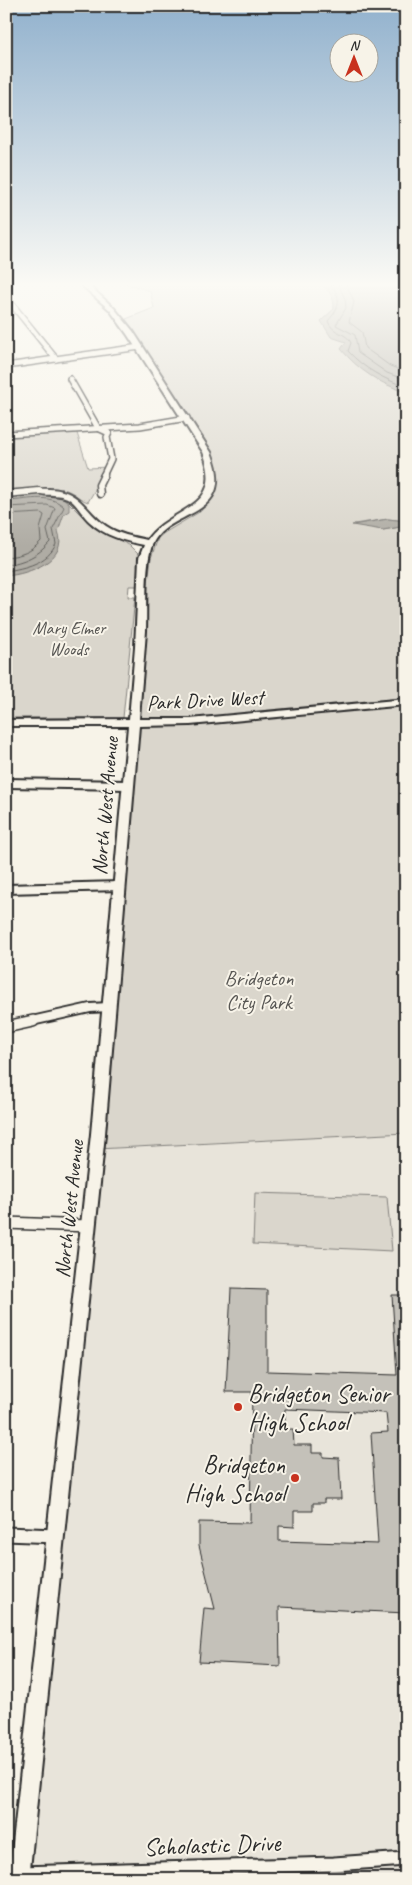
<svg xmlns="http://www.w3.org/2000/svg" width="412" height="1885" viewBox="0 0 412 1885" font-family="Caveat,sans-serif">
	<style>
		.built { fill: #e8e4da }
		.green { fill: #dad6cc; stroke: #82807c }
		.water { fill: #afaca4; stroke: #7a7874 }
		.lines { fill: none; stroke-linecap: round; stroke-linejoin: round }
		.shore { stroke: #605f5b; stroke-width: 1 }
		.building { fill: #c4c1b9; stroke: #2b2b2b; fill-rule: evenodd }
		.street-far4-casing { stroke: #2b2b2b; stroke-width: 8 }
		.street-far3-casing { stroke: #2b2b2b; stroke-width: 9 }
		.street-far2-casing { stroke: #2b2b2b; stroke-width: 12 }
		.street-far1-casing { stroke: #2b2b2b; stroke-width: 14 }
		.street-casing { stroke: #2b2b2b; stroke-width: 17 }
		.secondary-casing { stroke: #2b2b2b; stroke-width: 4 }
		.street-far4 { stroke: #f7f3e8; stroke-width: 5 }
		.street-far3 { stroke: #f7f3e8; stroke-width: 6 }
		.street-far2 { stroke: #f7f3e8; stroke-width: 8 }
		.street-far1 { stroke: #f7f3e8; stroke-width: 11 }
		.street { stroke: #f7f3e8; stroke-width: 13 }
		.secondary { fill: #f7f3e8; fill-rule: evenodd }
		.poi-dot { fill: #c8321e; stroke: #f7f3e8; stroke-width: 2 }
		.labels { text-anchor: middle; stroke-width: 4; stroke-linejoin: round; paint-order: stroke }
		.far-park-label { font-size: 18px; fill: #575653; stroke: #f7f3e8 }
		.street-label { font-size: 21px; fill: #2b2b2b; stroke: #f7f3e8 }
		.park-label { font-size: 21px; fill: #575653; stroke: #f7f3e8 }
		.near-poi-label { font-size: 25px; fill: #2b2b2b; stroke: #f7f3e8; text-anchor: start }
		.near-street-label { font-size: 25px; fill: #2b2b2b; stroke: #f7f3e8 }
	</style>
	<rect width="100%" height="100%" fill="#f7f3e8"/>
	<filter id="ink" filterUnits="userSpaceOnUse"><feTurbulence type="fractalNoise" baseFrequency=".02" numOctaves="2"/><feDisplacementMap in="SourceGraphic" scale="10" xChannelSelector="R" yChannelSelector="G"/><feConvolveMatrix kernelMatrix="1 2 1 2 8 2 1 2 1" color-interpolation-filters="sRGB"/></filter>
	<g filter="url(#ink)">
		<!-- built -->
		<polygon class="built" points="406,1133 406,1879 19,1879 97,1149"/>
		<!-- green -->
		<g class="green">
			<path d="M125 283H319C328 288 335 297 334 309L321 321 347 342 396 389 406 392V521L388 519 354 524 383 530 406 526V1133L97 1149 140 647 151 558 158 538 164 533 201 511 215 491 217 467 209 446 126 319 154 308 150 291Z"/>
			<path d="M76 430 88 468 108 467 88 502C82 500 80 498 74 494 60 484 45 490 30 495L58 496 65 499 93 527 129 545 138 554 137 586H129L128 597H135L123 718H6V434Z"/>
			<polygon points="255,1193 387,1197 392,1251 253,1244"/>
		</g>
		<!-- water -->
		<g class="water">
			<path d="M319 283H406V392C380 384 358 370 341 349L346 342 331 337 321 321 334 309C335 297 328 288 319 283Z"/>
			<path d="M48 494 59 495 69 503V511L64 514 58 531C69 560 29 574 6 576V496Z"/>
			<polygon points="388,519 406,521 406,526 383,530 352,525"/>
		</g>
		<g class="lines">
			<!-- shore -->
			<g class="shore">
				<path d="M329 283C343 297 340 308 328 321 332 334 347 332 351 343L348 351C364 369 384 379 406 387"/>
				<polyline points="338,283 345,299 346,308 336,325 355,335 358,353 387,373 406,380"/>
				<polyline points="346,283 354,302 349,322 362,332 365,348 390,366 406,372"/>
				<path d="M6 501C25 501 49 492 64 507L53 529 56 544C48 563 25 568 6 571"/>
				<path d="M6 507 47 505 55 508 47 530 50 542C38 556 24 562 6 565"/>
				<path d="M6 515 41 513 44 515 40 529 41 541C32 552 20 556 6 557"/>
			</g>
		</g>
		<!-- building -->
		<path class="building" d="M231 1289 267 1290V1371L397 1375 392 1295H406V1613L279 1607 280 1666 199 1662 204 1608 215 1609 199 1546V1522L250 1523 252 1392H226ZM285 1409 386 1413 388 1432 371 1433 378 1544 279 1541V1526L294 1527V1511H313V1503H324V1499H341L339 1458 323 1457V1453H312V1445H294L293 1429H285Z"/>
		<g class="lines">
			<!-- street-far4 casing -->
			<g class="street-far4-casing">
				<g id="street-far4">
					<polyline points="6,297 56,359"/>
					<polyline points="6,366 140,347"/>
					<polyline points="70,379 98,428 109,433 107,437 111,459 103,476"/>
					<polyline points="6,434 140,426 187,418"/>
				</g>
			</g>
			<!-- street-far3 casing -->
			<g class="street-far3-casing">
				<g id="street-far3">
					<polyline points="6,494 39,491"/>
					<polyline points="100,494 99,485 104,475"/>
				</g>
			</g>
			<!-- street-far2 casing -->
			<g class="street-far2-casing">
				<g id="street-far2">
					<polyline points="6,783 128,785"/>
					<polyline points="6,889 120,886"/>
					<polyline points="27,1022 90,1008 109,1007"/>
				</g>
			</g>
			<!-- street-far1 casing -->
			<g class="street-far1-casing">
				<g id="street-far1">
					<polyline points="6,1027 33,1021"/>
					<polyline points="6,1223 89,1226"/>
				</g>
			</g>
			<!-- street casing -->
			<g class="street-casing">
				<g id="street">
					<polyline points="6,1534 56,1536"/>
					<polyline points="20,1873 334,1864 406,1859"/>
				</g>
			</g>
			<!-- secondary casing -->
			<g class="secondary-casing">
				<path id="secondary" d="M79 283H86L114 308 133 331 211 452C238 519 170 508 153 543 144 564 147 607 146 631 144 660 141 690 139 719H190L406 699V705L190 725 139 726 105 1134 29 1879H9L91 1134 128 726H6V720L129 719 135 647 139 558 144 545C124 541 105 536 90 522 82 515 77 504 69 499 58 492 43 498 35 491 39 488 44 489 49 489 81 490 84 511 106 526 118 534 133 537 147 540 171 505 226 511 203 452L127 334 110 310Z"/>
			</g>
			<!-- street-far4 -->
			<use href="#street-far4" class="street-far4"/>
			<!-- street-far3 -->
			<use href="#street-far3" class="street-far3"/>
			<!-- street-far2 -->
			<use href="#street-far2" class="street-far2"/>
			<!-- street-far1 -->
			<use href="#street-far1" class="street-far1"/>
			<!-- street -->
			<use href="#street" class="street"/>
			<!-- secondary -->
			<use href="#secondary" class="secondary"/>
		</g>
	</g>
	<!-- sky -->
	<linearGradient id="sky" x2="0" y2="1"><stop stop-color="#91b1cd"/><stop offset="0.52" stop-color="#fbfaf5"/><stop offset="1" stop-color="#fbfaf5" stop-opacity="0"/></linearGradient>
	<rect width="412" height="547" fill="url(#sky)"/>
	<!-- markers -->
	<g class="poi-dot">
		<circle cx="238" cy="1407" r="5"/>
		<circle cx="295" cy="1478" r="5"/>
	</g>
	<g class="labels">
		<!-- far-park labels -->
		<g class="far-park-label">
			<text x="69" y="634">Mary Elmer<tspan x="69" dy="21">Woods</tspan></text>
		</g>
		<!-- street labels -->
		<g class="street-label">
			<text transform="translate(205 700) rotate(-3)" y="7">Park Drive West</text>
			<text transform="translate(105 806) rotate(-85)" y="7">North West Avenue</text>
			<text transform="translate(69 1209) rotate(-84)" y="7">North West Avenue</text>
		</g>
		<!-- park labels -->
		<g class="park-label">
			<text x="259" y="985">Bridgeton<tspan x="259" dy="24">City Park</tspan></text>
		</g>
		<!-- near-poi labels -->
		<g class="near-poi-label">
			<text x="248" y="1402">Bridgeton Senior<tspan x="248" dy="29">High School</tspan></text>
			<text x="285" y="1473" text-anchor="end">Bridgeton<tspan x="285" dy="29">High School</tspan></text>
		</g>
		<!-- near-street labels -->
		<g class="near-street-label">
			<text transform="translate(212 1844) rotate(-2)" y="9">Scholastic Drive</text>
		</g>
	</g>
	<!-- margin -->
	<rect width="412" height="1885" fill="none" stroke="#f7f3e8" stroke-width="25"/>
	<rect x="12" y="12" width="387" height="1860" fill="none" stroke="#2b2b2b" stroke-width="2" filter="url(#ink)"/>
	<!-- north arrow -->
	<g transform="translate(354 58)"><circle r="24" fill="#f7f3e8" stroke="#a5a39c"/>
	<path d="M0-4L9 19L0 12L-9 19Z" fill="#c8321e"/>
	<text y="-8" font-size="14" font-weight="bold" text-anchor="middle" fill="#2b2b2b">N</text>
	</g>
</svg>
